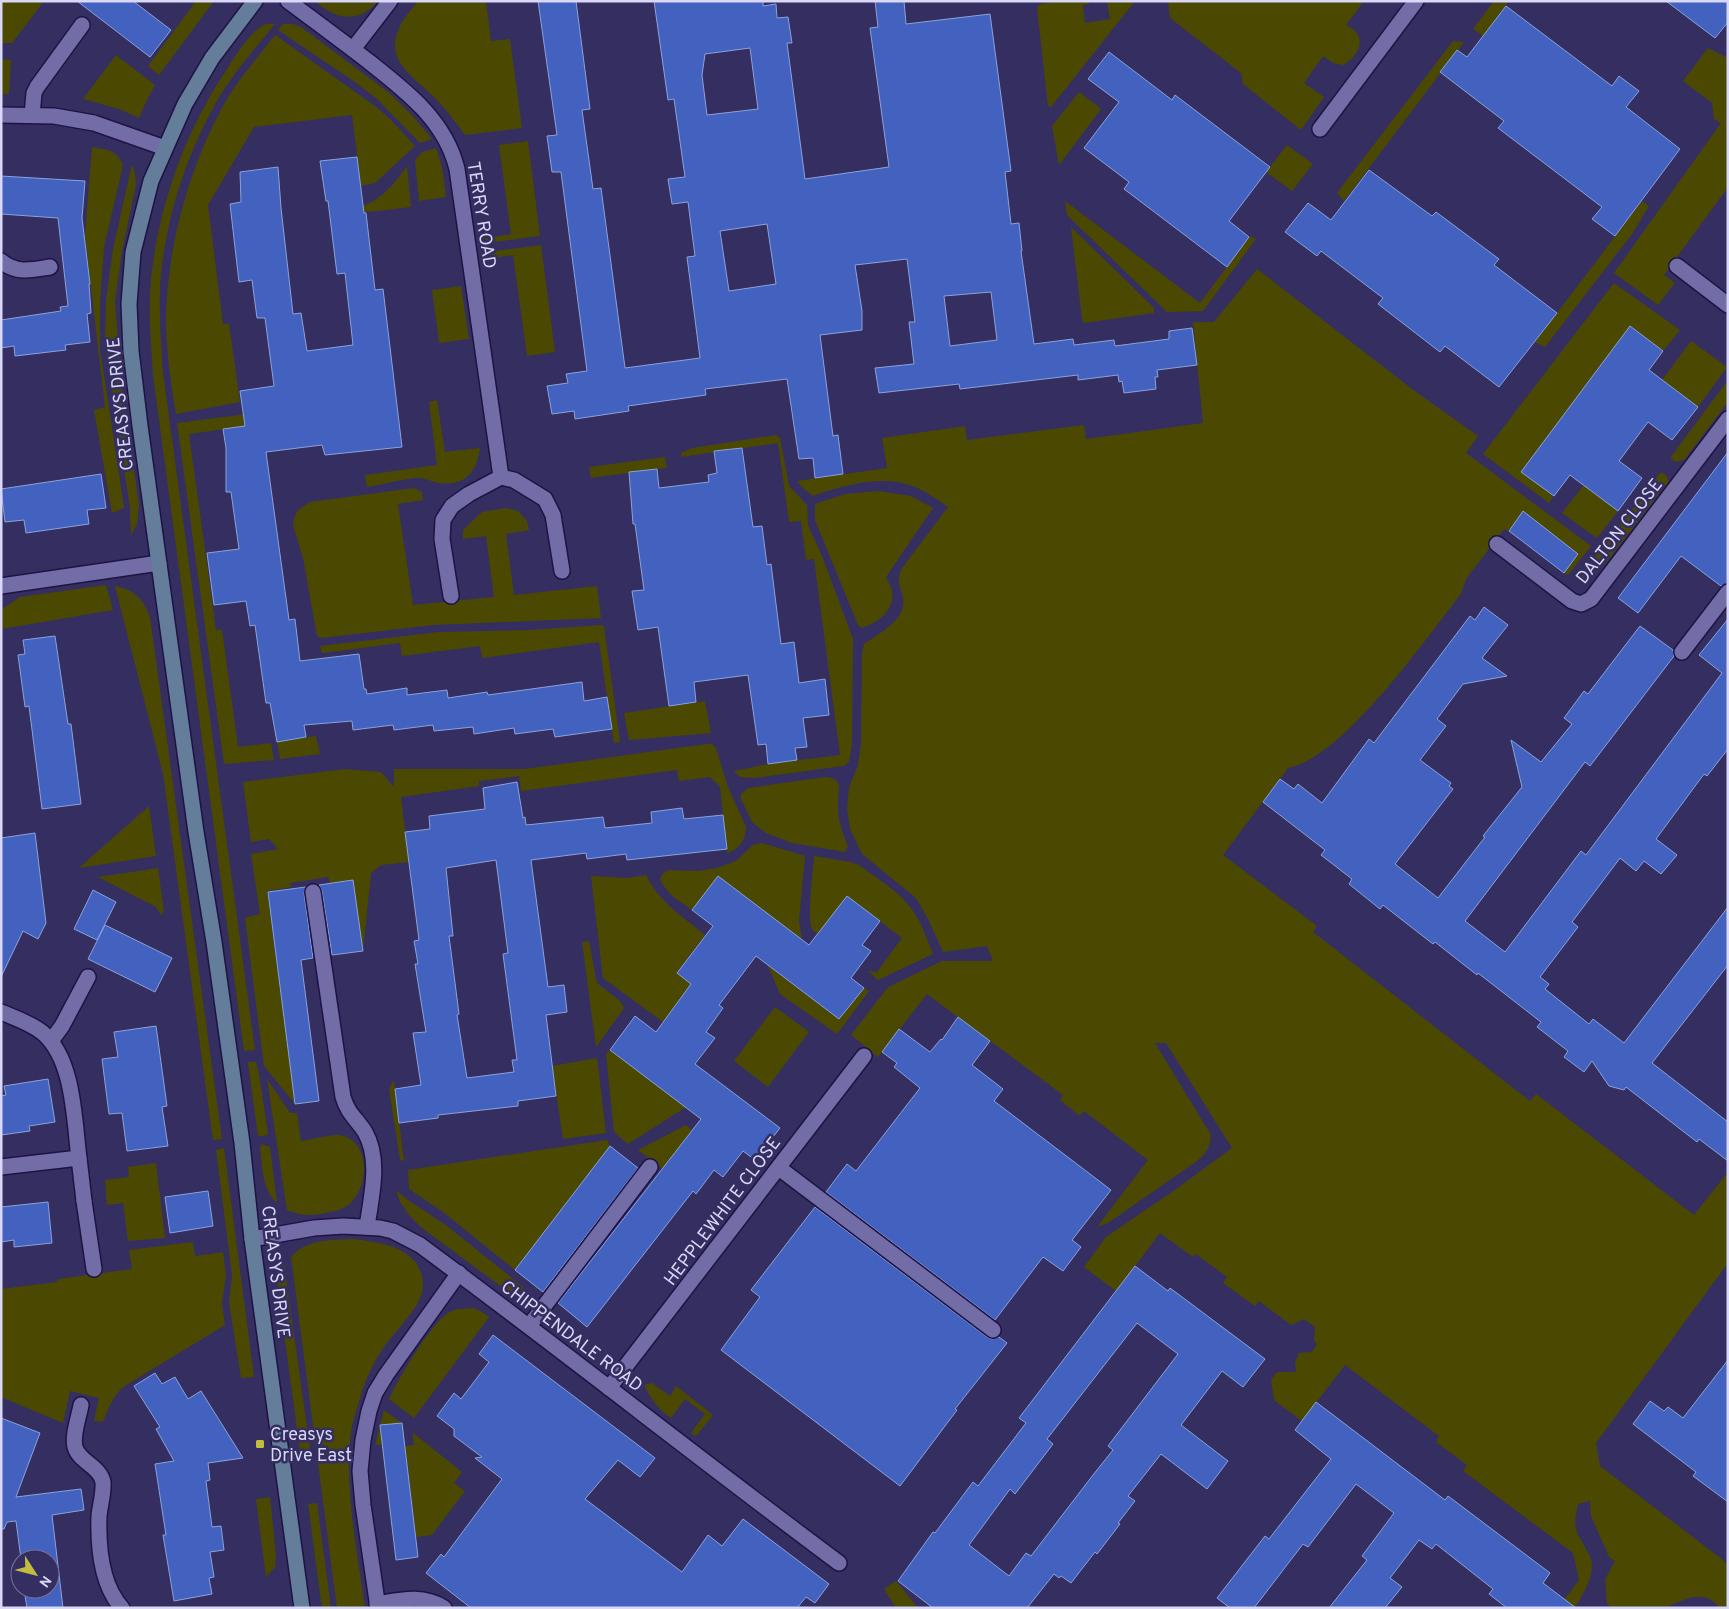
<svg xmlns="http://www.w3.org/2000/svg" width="1729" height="1609" viewBox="0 0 1729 1609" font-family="Overpass,sans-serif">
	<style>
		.green { fill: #4b4901 }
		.building { fill: #4361be; stroke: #8ca2db; fill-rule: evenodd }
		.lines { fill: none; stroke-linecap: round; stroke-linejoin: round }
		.lane-casing { stroke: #1e1344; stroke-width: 18 }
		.street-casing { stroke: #1e1344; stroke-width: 18 }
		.secondary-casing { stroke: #1e1344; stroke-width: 18 }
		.lane { stroke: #726da6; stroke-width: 15 }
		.street { stroke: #726da6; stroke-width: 15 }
		.secondary { stroke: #647d9b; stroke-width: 15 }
		.poi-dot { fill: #c2bd3f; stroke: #352e60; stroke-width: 2 }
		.labels { text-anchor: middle; stroke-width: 5; stroke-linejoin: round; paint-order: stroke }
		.street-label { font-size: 18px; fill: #d9d8f8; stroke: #352e60 }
		.poi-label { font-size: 18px; fill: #d9d8f8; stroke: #352e60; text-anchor: start }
	</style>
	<rect width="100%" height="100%" fill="#352e60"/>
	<!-- green -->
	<g class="green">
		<polygon points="1,1 44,1 12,43 1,43"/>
		<polygon points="196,1 214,1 159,75 148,66"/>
		<path d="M315 1H378C359 24 336 20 315 1Z"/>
		<path d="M418 1H486L491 41 510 39 522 128 465 135C455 121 445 108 433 96 413 76 383 60 400 26 404 17 412 9 418 1Z"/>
		<polygon points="1065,1 1089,1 1089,4 1083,5 1085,23 1110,19 1107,2 1101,1 1135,1 1051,107 1048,106 1037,8 1040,4"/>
		<path d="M1168 1H1364L1346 25C1349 27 1354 29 1356 32 1366 45 1354 59 1343 65L1333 63 1323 56 1304 83 1324 97 1301 130 1243 84 1241 73 1170 18Z"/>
		<polygon points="1494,1 1509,1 1483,36 1473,29"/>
		<path d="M266 24H275C253 51 228 79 212 110 185 160 167 216 161 273 158 306 161 340 163 373L255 1050 244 1051 153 375C151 343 148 311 151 279 159 204 185 132 227 69 236 55 251 30 266 24Z"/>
		<polygon points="283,24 293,24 301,27 388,92 410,113 432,139 420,143 377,99 355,82 278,30"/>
		<path d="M275 35 375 106 390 119 415 146 375 183 361 186 352 115 254 127 208 205 223 324H229L240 402 176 414C171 383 166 351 166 320 167 246 190 163 227 99 240 77 259 56 275 35Z"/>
		<polygon points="1453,41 1464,42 1344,201 1337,193"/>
		<polygon points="1708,48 1725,57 1728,53 1728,187 1664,275 1675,283 1658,305 1614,273 1721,123 1714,119 1712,103 1683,81"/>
		<polygon points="116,55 155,85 145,104 139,118 119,109 83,99"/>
		<polygon points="1,59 11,60 9,94 1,94"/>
		<polygon points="1079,92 1101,109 1059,165 1052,126"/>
		<polygon points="528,141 540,236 486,243 485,238 511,234 499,145"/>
		<polygon points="1287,145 1313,164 1292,191 1266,172"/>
		<path d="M92 147C108 150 116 149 123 165L104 247 100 303V349L124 508 112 513 94 410 105 407 85 236Z"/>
		<polygon points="436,148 442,167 446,197 419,201 415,160 422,152"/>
		<polygon points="132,164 135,173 136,184 122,251 115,302 121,380 139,505 137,524 131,535 130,508 105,343 106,301 113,249"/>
		<path d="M407 166 411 207 352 214V209C378 204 392 187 407 166Z"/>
		<polygon points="1065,201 1200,303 1244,244 1251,236 1256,239 1203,311 1167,312 1067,215"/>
		<polygon points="1642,201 1649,206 1632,234 1545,347 1535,342"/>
		<polygon points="1071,227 1154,308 1154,313 1084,323 1082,319"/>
		<polygon points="541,245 555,352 527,356 513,255 488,259 487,252"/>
		<path d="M1257 269 1412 389 1478 436 1466 453 1591 546 1568 575 1564 573 1578 554 1522 512 1509 531 1504 529 1466 579 1461 594C1426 638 1343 758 1288 768L1223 855 1317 926 1313 932 1530 1101 1536 1094 1694 1215 1728 1172V1263L1596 1443 1600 1466 1728 1564V1608H1720C1705 1589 1687 1598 1669 1606L1670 1608H1612L1607 1604 1605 1579 1615 1561 1609 1557 1591 1516 1590 1501 1578 1504C1574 1523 1573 1528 1584 1545 1586 1550 1590 1555 1591 1559 1595 1576 1583 1594 1575 1608H1558L1579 1580 1573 1553 1463 1471 1467 1465 1436 1442 1439 1436 1345 1365 1302 1421 1274 1400 1271 1380 1277 1372H1296L1295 1363 1299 1353 1312 1352 1317 1344 1314 1341 1315 1327 1304 1319 1291 1325 1259 1301 1255 1306 1223 1283 1227 1277 1196 1254 1193 1257 1160 1233 1116 1291 1084 1267 1106 1237 1172 1192 1232 1148 1166 1043H1155L1211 1135C1210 1147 1207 1153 1197 1161L1108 1223 1097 1227 1148 1160 1084 1111 1080 1116 1060 1100 1063 1095 927 994 878 1057 851 1035 888 987 942 961H993L987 946 943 952 928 919 916 898 862 854 850 829 847 809 849 788 858 765 861 744 862 653 864 644C879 634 907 619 903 598 901 585 895 583 902 568L948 507C938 500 927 492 915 487 884 474 844 485 813 496L804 489 797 481 887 468 882 438 965 426 967 440 1084 425 1086 439 1203 423 1193 322H1214Z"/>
		<polygon points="1614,283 1680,330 1663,351 1631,326 1522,472 1553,496 1549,503 1483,454"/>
		<polygon points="461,286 469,339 439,343 432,290"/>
		<polygon points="1691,341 1727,367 1698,407 1662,380"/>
		<polygon points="1728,380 1728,402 1684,460 1676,462 1670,458"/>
		<path d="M437 400 445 452 480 448C477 471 465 487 439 483 433 482 427 479 421 478 409 477 380 485 367 487L365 475 437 465 429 402Z"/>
		<polygon points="261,412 262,424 189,434 216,630 222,630 238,747 271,743 274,760 224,764 177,423"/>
		<polygon points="776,435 780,438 789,486 807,505 808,525 822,556 853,639 852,744 849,762 843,766 754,778 740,777 734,771 768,764 840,755 814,559 806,560 801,521 789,522 778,443 681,457 681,453 692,448"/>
		<polygon points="665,457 667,468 591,478 589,467"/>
		<path d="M1661 472 1666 475 1669 481 1606 563C1597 572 1589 578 1577 580Z"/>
		<polygon points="1584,485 1618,511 1597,538 1562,513"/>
		<polygon points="414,488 422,492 423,500 398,504 413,605 494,597 486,536 463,539 463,530 482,512 506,508 518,511 527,521 529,530 506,534 514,595 597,586 601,618 433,625 321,638 317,636 303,558 293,525 294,518 298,510 310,502"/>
		<path d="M878 491 911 496 933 508 886 577C888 581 891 586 892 591 895 610 878 623 862 628L858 625 815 520V504L845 494Z"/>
		<polygon points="106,585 113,610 1,629 1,610 20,597"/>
		<path d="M115 586C135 590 143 599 150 617L222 1139 213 1140 163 774Z"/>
		<polygon points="600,625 604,626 620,742 614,743 599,642 482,658 480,646 402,656 400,643 322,653 320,646 439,632 531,630"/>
		<polygon points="705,701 711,733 629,740 624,713"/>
		<polygon points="316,736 320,754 280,759 277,742"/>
		<path d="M707 744H712L716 748 728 787 746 827C746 839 739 850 727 853L720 787 710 777 679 781 677 770 521 791 519 776 479 781V786L401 797 409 862 381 865 371 873 363 951 353 880 330 883 328 877 290 883 291 887 267 891 295 1104 264 1066 245 918 260 914 251 854 278 849 269 839 251 842 243 782 345 769 381 772 394 787V769H525Z"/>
		<path d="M826 777C833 778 836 779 839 785 837 811 837 821 848 846L845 852 792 843 766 833 752 822 741 799V794L748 788Z"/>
		<polygon points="149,806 156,856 79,868"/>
		<polygon points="762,843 805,856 799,921 802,940 692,910 672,896 662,884 660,878 663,873 669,870 698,871 717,868 736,861 753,845"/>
		<path d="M814 856 850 862 859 865C877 879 901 892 913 911 922 924 927 939 933 954L878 980 868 971 877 972 902 938 847 896 818 934C816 933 813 931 812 929 807 918 813 870 814 856Z"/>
		<polygon points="158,868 164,911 161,915 156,907 98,877"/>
		<path d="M646 875C659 902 683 917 705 935L677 972 691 984 663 1022 603 978 591 876 628 878Z"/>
		<polygon points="589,941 597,983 620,1001 624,1008 596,1047 582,942"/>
		<polygon points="768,966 839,1019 864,988 869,991 837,1034 780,994"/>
		<polygon points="775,1007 809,1032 768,1087 734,1061"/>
		<polygon points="610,1050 686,1107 628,1144 614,1132 606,1054"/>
		<polygon points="597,1058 606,1133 563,1139 552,1066"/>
		<polygon points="248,1062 256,1062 259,1074 268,1134 264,1136 258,1136"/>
		<path d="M267 1079 290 1113H297L301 1141C309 1140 333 1134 339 1135 372 1140 370 1190 347 1206 340 1211 329 1212 321 1214 308 1216 299 1215 287 1210Z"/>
		<polygon points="394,1080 404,1161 400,1160 389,1089"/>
		<polygon points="686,1125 692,1130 663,1169 638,1150"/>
		<polygon points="607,1140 610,1146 515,1270 443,1212 409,1189 408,1170"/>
		<path d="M261 1144 270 1147 277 1203C262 1190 263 1168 260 1149Z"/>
		<polygon points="224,1148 254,1377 241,1378 229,1303 232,1275 216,1150"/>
		<polygon points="156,1163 165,1238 128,1241 123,1203 107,1205 105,1180 129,1177 128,1167"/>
		<polygon points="396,1190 408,1200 447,1226 522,1286 527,1293 519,1294 506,1290 422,1228 409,1215 400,1202"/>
		<path d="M353 1239C382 1243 420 1247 423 1283 425 1305 393 1332 382 1350 372 1365 365 1381 360 1398 357 1408 353 1420 351 1431 344 1489 357 1550 365 1608H337L291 1257C306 1239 331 1240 353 1239Z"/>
		<path d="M193 1242 195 1256 223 1252 226 1275 222 1303 225 1325 123 1387C112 1398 108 1408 103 1422L94 1421 99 1398 70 1391 63 1423 1 1397V1289L57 1282 58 1279 132 1269 129 1250Z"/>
		<polygon points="284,1264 311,1456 301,1458 278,1289 278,1280"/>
		<path d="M473 1308 482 1312 489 1317 414 1418 389 1399C398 1380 431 1322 450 1312 456 1308 465 1309 473 1308Z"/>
		<path d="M652 1383 670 1396 676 1386 713 1415 696 1436 691 1433 705 1414 685 1399 671 1418C659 1410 651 1399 644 1385Z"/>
		<polygon points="384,1410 403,1424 405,1446 414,1445 412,1432 462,1472 454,1483 465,1491 432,1535 416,1537 408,1466 400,1467 397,1443 375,1445"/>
		<polygon points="270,1497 276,1555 275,1567 266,1577 256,1499"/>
		<polygon points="317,1503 331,1608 322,1608 308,1504"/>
		<polygon points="896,1581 918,1608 896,1608 884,1589"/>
	</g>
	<!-- building -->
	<g class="building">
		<polygon points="77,1 133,1 171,30 150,57"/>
		<path d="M538 1H576L590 109 582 110 593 189 601 188 625 368 700 358 687 257 695 256 688 202 672 204 668 179 685 177 674 99 668 100 654 1H763V6L776 4 777 18 788 17 792 43H787L805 179 889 167 870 28 878 27 875 1H904L906 24 990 14 1011 171 1005 172 1011 224 1019 223 1022 251H1021L1034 344 1073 339 1074 345 1114 340 1115 346 1169 339V331L1192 328 1197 365 1157 370 1158 377H1155L1156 389 1124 393 1122 381 1119 382 1118 375 1078 380V375L960 389 959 384 879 393 875 368 914 364 909 322H915L907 259 855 265 862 311V330L820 335 833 436 838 435 843 474 815 478 813 458 799 459 787 379 705 389 706 395 628 406 629 411 575 419 574 411 552 414 547 386 568 383 566 374 587 371 561 172H552L547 136 557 135ZM750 48 758 109 707 115 702 75 705 54ZM767 224 776 284 729 291 720 231ZM991 292 997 340 950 346 944 296Z"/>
		<polygon points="1666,1 1728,1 1728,22 1715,38"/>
		<polygon points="1506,6 1612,86 1619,76 1639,91 1626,107 1680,149 1615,236 1592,219 1602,207 1498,128 1504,121 1440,72 1457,50 1467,57"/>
		<polygon points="1109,52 1172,100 1175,95 1270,167 1229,221 1249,237 1227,267 1124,189 1129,182 1084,148 1119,102 1088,79"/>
		<polygon points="357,157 364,213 366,213 375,290 383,289 402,447 325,455 322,445 266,452 289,620 295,619 300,661 359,654 364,689 366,689 367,694 407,688 407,695 447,690 448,698 487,692 488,695 582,682 584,701 607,697 612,729 555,737 553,729 515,734 514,728 474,734 473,727 434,731 433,725 394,730 393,725 353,730 352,721 304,725 306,737 277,742 270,703 266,703 255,625 250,626 246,601 214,605 207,553 239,549 231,492 226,492 226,448 223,429 245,426 240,391 274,386 265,318 257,318 252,280 239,282 230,204 241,202 240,172 278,167 281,208 293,314 301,313 307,351 353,345 345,273 337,274 328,201 326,201 320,161"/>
		<polygon points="1369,170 1432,216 1436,212 1499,259 1494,265 1557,313 1499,387 1445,346 1440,352 1378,304 1383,298 1321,251 1317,256 1285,232 1308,203 1331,220"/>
		<polygon points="1,176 85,181 82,218 90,284 89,284 91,313 87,314 90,342 65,345 66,350 15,356 14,346 1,348 1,320 61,311 60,307 68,306 58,218 1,214"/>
		<polygon points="1630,326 1663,351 1649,370 1698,407 1672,440 1648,422 1619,461 1642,478 1618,511 1570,475 1554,496 1521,472"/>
		<polygon points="742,448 753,527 762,526 767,565 771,564 781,644 794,642 799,683 825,679 829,715 803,718 807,747 795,748 797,760 768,764 766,744 758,745 748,675 694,682 696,702 669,706 658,627 638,630 632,591 644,590 635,524 633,524 629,472 657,469 659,488 709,482 708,475 717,473 714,451"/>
		<polygon points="1728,452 1728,583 1721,586 1681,556 1638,613 1618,598"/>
		<polygon points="101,474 106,508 87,510 89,524 26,533 24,520 5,522 1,489"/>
		<polygon points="1523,511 1578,554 1564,573 1509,531"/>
		<polygon points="1484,607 1508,625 1482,658 1507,676 1463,684 1437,719 1446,726 1420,760 1451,783 1449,786 1453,789 1395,864 1438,898 1485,837 1483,836 1522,787 1511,740 1541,762 1572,724 1564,718 1584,691 1588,694 1640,626 1673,650 1674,656 1590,766 1585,762 1465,921 1505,952 1581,851 1586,855 1722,673 1699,655 1728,619 1728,749 1707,776 1704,774 1656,839 1677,855 1661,874 1644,861 1636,871 1620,858 1572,922 1578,927 1540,977 1549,984 1545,989 1589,1024 1593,1019 1624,1043 1728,907 1728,965 1652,1063 1728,1122 1728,1161 1699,1139 1697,1142 1626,1087 1624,1090 1609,1086 1592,1061 1584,1072 1564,1057 1568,1051 1537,1027 1541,1022 1478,973 1477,975 1435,942 1433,944 1383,905 1380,909 1349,884 1352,879 1321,855 1325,850 1263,802 1280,779 1294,789 1298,784 1322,803 1369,739 1374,743 1470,616 1475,620"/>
		<polygon points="55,636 68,724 71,724 81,804 42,809 29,706 25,707 18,655 25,654 23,640"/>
		<path d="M517 782 523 818 525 817 526 825 603 817 605 828 652 823 651 812 682 808 684 819 723 815 727 849 627 860 626 854 587 859 586 853 531 860 548 987 564 985 567 1012 546 1015 556 1096 518 1101V1106L438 1115V1118L399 1123 395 1089 421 1085 413 1033 426 1032 415 964H418L414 941 419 940 405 832 430 829 429 816 485 809 483 788ZM496 860 508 953 503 954 517 1060H512L514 1072 467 1078 457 1015 459 1014 449 936H453L446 868Z"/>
		<polygon points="35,833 46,923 38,939 23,931 1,977 1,838"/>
		<polygon points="718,876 809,945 847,896 880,921 862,945 871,951 851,978 864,988 839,1019 756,956 719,1005 723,1008 706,1032 715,1038 695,1064 780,1128 755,1160 743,1151 723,1177 714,1170 696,1194 693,1191 587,1327 558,1303 701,1119 610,1050 635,1016 656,1032 691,984 677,973 713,926 692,910"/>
		<polygon points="353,880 363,951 332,955 322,891 319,885"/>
		<polygon points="306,887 304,893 313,958 301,960 319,1101 295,1104 268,892"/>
		<polygon points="93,890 116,902 97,940 74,929"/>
		<polygon points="105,925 172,958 155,992 88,959"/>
		<polygon points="958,1017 990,1041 972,1065 1003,1089 994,1101 1111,1190 1072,1240 1081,1247 1063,1271 1043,1257 995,1320 826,1192 847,1164 856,1171 920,1088 894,1067 897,1063 882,1052 899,1029 930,1052 941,1039 942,1040"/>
		<polygon points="156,1026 167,1106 162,1107 168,1146 127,1151 122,1113 109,1114 102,1059 118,1057 114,1032"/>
		<polygon points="48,1079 55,1122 29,1126 30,1131 1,1135 1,1096 6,1095 4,1086"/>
		<polygon points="610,1146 638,1168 543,1292 515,1270"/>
		<polygon points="208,1191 213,1226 170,1233 165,1197"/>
		<polygon points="48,1202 52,1243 14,1247 14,1240 1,1242 1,1207"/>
		<polygon points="815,1207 987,1337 992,1339 999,1337 1007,1343 955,1409 957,1410 900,1486 721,1350 760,1297 751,1290"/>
		<path d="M1135 1266 1168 1291 1170 1288 1265 1359 1243 1387 1222 1371 1181 1425 1228 1461 1207 1489 1161 1454 1128 1496 1135 1501 1118 1523 1120 1524 1097 1554 1095 1552 1071 1583 1061 1576 1059 1578 1054 1574 1027 1608H933L898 1581 933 1532 935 1533 973 1482 978 1486 1026 1423 1019 1418ZM1137 1323 1178 1354 1108 1446 1113 1450 1093 1475 1031 1556 1026 1553 1009 1576 969 1545 1010 1489 1015 1494 1053 1444 1047 1439Z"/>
		<polygon points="493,1335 655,1458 640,1477 618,1460 585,1499 682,1572 708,1535 722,1546 743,1519 829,1584 815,1603 806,1597 797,1608 471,1608 426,1573 441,1554 444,1557 502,1479 475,1458 482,1457 454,1436 454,1429 437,1416 454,1393 461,1399 489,1362 479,1354"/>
		<polygon points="1728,1360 1728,1502 1693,1476 1696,1472 1633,1424 1650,1401 1664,1411 1668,1407 1683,1418"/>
		<polygon points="155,1373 162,1384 175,1377 188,1399 201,1391 243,1458 208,1463 210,1480 206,1481 212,1527 221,1526 224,1550 210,1552 214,1577 209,1578 212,1594 174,1601 163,1535 166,1535 155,1464 174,1461 156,1429 160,1427 134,1386"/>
		<polygon points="1316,1402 1445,1500 1448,1496 1550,1573 1543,1583 1576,1608 1507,1608 1489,1594 1493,1589 1436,1544 1432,1549 1419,1540 1390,1578 1402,1587 1385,1608 1329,1608 1367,1560 1362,1556 1394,1513 1356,1484 1308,1547 1303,1544 1254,1608 1230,1608 1217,1598 1265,1536 1269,1539 1331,1459 1295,1430"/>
		<polygon points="1,1418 40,1433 16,1497 81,1489 84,1510 52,1515 63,1608 27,1608 24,1589 50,1589 50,1559 21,1559 16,1521 7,1522 4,1529 1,1529"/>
		<polygon points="402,1423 418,1557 396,1560 380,1425"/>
	</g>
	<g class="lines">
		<!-- lane casing -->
		<g class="lane-casing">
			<g id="lane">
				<polyline points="32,115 34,93 37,87 82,25"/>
				<path d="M1 261C16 274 32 270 50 267"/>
				<path d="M313 892 343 1097C348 1114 356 1118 365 1132 381 1160 371 1197 367 1227"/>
				<polyline points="779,1168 993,1330"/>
				<polyline points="84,1201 94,1269"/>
				<polyline points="529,1326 650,1167"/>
			</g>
		</g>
		<!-- street casing -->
		<g class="street-casing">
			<g id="street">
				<path d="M288 1C315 21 342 41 368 61 406 91 445 120 457 169L501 477"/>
				<polyline points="353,49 390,1"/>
				<polyline points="1,115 54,116 94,123 165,148"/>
				<polyline points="1320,129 1416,1"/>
				<polyline points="1677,266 1728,305"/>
				<polyline points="1497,544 1572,601 1581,604 1591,599 1728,419"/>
				<polyline points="1,586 159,563"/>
				<polyline points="451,596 442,539 443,520 452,506 469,494 501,477 514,480 545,499 553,515 562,571"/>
				<polyline points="1682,652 1728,592"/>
				<path d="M1 1012C15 1018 31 1023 43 1033 74 1060 74 1119 79 1158L1 1167"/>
				<polyline points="51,1041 62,1026 88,977"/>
				<polyline points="79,1158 84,1201"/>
				<path d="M252 1239 314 1228 343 1226 380 1228 393 1231 420 1245C561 1349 698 1458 839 1563"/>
				<polyline points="609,1388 864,1056"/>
				<path d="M81 1405C79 1417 72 1435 75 1447 79 1462 100 1466 103 1482 104 1493 100 1505 99 1516 98 1546 101 1585 122 1608"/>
				<path d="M377 1604C400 1600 423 1594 444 1608"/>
				<polyline points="378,1608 363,1505 360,1471 363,1440 369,1411 375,1393 386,1375 459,1273"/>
			</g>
		</g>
		<!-- secondary casing -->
		<g class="secondary-casing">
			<polyline id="secondary" points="255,1 212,58 185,104 151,181 133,252 129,304 131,351 140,426 196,832 214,942 242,1143 252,1239 302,1608"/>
		</g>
		<!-- lane -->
		<use href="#lane" class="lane"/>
		<!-- street -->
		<use href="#street" class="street"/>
		<!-- secondary -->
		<use href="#secondary" class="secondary"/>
	</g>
	<!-- markers -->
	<rect class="poi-dot" x="255" y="1439" width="10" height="10" rx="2.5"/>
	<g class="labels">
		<!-- street labels -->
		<g class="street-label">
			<text transform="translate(482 215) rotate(81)" y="6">TERRY ROAD</text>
			<text transform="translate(120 404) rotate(-96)" y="6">CREASYS DRIVE</text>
			<text transform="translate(1619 531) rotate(-52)" y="6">DALTON CLOSE</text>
			<text transform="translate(722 1211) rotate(-53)" y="6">HEPPLEWHITE CLOSE</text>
			<text transform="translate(276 1272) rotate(83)" y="6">CREASYS DRIVE</text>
			<text transform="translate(572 1336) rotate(37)" y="6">CHIPPENDALE ROAD</text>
		</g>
		<!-- poi labels -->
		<g class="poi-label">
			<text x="270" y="1440">Creasys<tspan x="270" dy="21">Drive East</tspan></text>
		</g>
	</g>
	<!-- border -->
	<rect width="1729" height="1609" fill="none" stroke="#d9d8f8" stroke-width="5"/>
	<!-- north arrow -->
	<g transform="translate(35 1574) rotate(126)"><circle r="24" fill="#352e60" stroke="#77729d"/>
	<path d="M0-4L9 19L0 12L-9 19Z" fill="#c2bd3f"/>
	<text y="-8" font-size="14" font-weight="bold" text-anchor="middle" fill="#d9d8f8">N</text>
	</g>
</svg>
